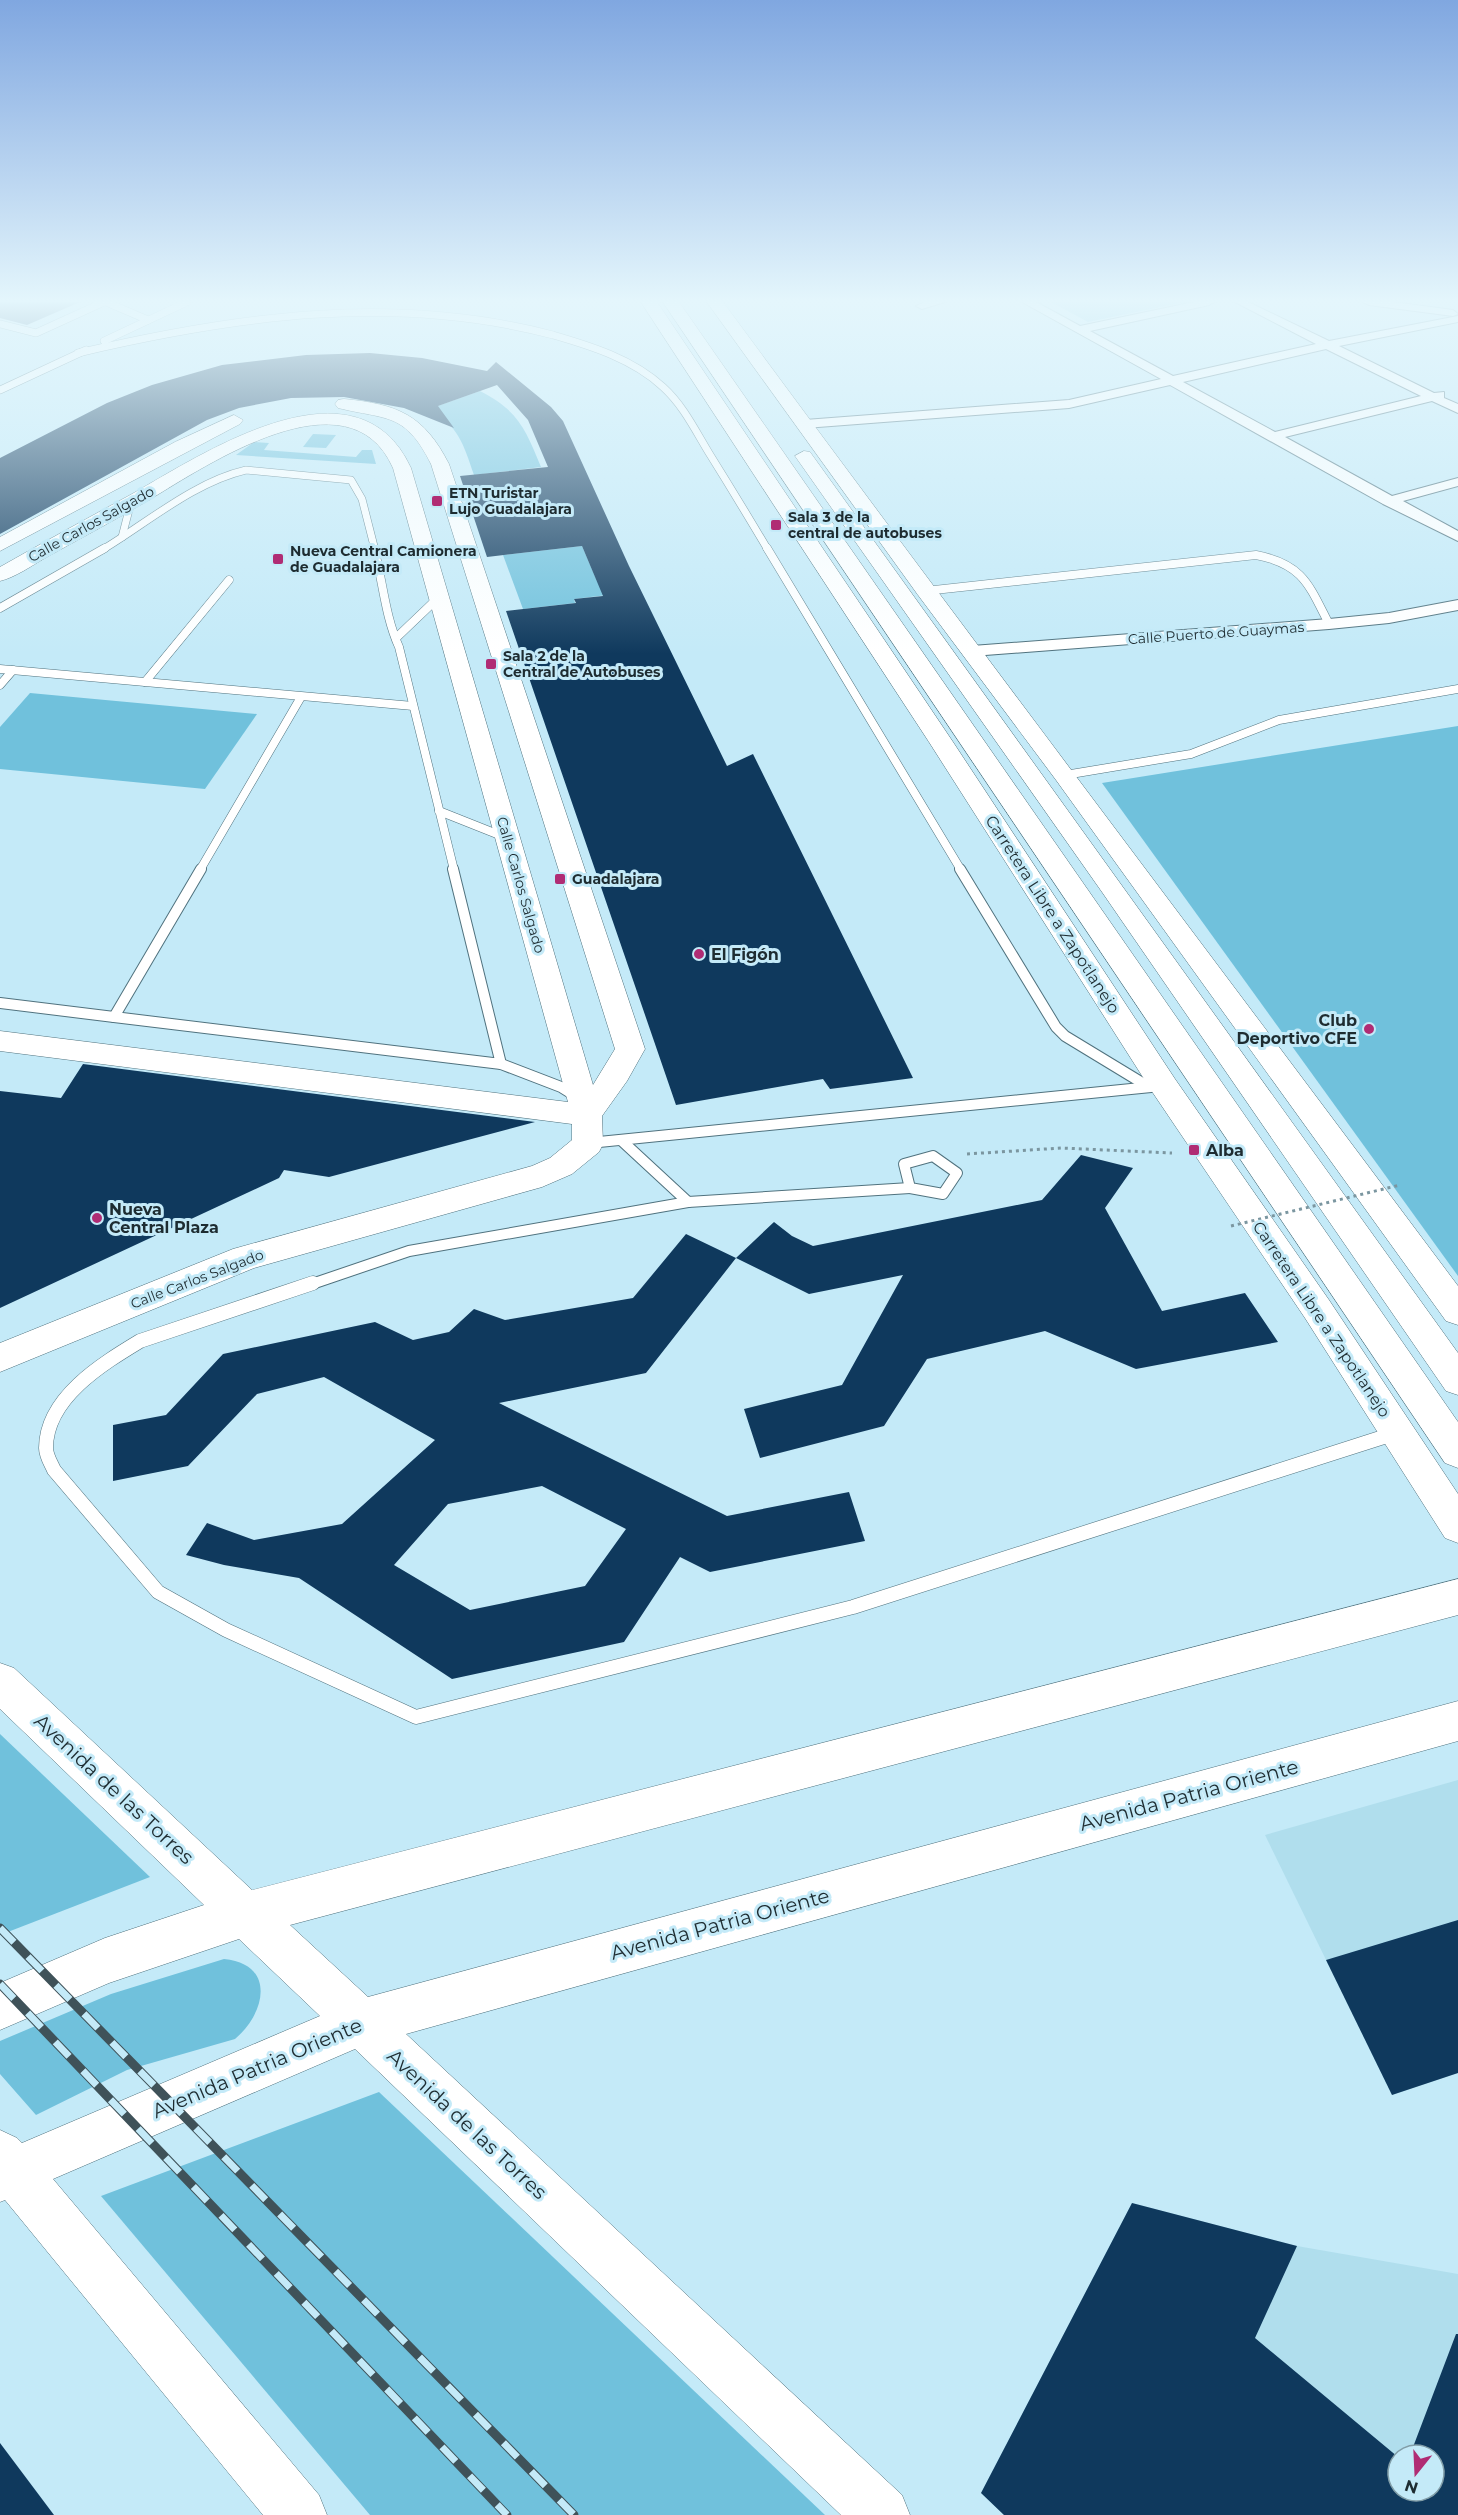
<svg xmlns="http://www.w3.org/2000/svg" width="1458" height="2515" viewBox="0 0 1458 2515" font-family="Montserrat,sans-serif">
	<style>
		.built { fill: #b0deed; fill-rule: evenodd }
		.green { fill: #70c1dc }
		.building { fill: #0f395d; fill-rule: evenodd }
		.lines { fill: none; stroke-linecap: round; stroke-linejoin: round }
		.lane-far3-casing { stroke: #50727e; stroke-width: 8 }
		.lane-far2-casing { stroke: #50727e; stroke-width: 9 }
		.lane-far1-casing { stroke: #50727e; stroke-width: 12 }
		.lane-casing { stroke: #50727e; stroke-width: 15 }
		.street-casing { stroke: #50727e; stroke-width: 2 }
		.secondary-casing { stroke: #50727e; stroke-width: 1 }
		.primary-casing { stroke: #50727e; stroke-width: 1 }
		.path { stroke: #7b96a0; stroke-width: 3; stroke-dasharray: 3 4; stroke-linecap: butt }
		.lane-far3 { stroke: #fff; stroke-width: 7 }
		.lane-far2 { stroke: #fff; stroke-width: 8 }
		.lane-far1 { stroke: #fff; stroke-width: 10 }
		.lane { stroke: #fff; stroke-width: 14 }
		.street { fill: #fff; fill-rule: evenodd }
		.secondary { fill: #fff; fill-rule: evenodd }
		.primary { fill: #fff; fill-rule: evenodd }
		.rail-casing { stroke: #3f5259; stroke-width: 9 }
		.rail { stroke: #c4eaf8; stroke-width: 7; stroke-dasharray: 20; stroke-linecap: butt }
		.path-bridge { stroke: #7b96a0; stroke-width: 3; stroke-dasharray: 3 4; stroke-linecap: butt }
		.poi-dot { fill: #b02c74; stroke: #c4eaf8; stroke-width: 2 }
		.labels { text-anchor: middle; stroke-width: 6; stroke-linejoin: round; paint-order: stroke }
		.far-poi-label { font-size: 14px; font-weight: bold; fill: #1e2c31; stroke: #c4eaf8; text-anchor: start }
		.far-street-label { font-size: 14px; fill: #1e2c31; stroke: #c4eaf8 }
		.street-label { font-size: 16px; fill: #1e2c31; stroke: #c4eaf8 }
		.poi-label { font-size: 16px; font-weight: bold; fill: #1e2c31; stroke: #c4eaf8; text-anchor: start }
		.near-street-label { font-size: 20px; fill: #1e2c31; stroke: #c4eaf8 }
	</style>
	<rect width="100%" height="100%" fill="#c4eaf8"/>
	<!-- built -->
	<g class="built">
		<polygon points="1458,1780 1458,2073 1392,2095 1265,1835"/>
		<path d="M1132 2203 1297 2246 1458 2274V2515H1004L981 2493ZM1398 2455H1434V2491H1398Z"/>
	</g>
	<!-- green -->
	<g class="green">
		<polygon points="1051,302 1185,302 1088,322"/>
		<path d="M480 391C518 410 526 430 541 467L474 475C463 443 459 427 429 409Z"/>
		<polygon points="313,434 336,435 326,448 303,447"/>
		<polygon points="254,442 269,443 264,450 356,457 362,450 372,450 376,464 236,455"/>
		<polygon points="582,546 597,581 601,581 607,595 574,599 575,603 523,609 503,555"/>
		<polygon points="30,693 257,714 205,789 0,769 0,727"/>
		<polygon points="1458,726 1458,1276 1102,783"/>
		<polygon points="0,1734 150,1877 0,1935"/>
		<path d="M224 1959C276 1964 266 2013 235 2039L127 2070 36 2115 0 2074V2041L111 1994Z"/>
		<polygon points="379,2092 825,2515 370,2515 101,2196"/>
	</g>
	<!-- building -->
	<g class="building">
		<polygon points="0,302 80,302 27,325 0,318"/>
		<polygon points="370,353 422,358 487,371 496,362 551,407 563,421 629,566 727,766 753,754 913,1078 830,1089 823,1079 676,1105 506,611 576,603 574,599 603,596 582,546 487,557 460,476 548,467 528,420 497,385 438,406 454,428 404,408 344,397 291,398 239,408 207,420 0,534 0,458 107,403 152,385 222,365 306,355"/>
		<polygon points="83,1064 535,1122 329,1177 284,1170 279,1178 0,1308 0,1091 61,1098"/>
		<polygon points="1081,1155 1133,1168 1105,1208 1162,1311 1245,1293 1278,1342 1136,1369 1045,1331 927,1359 884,1426 760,1458 744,1409 842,1385 903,1275 809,1294 736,1258 774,1222 792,1236 813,1246 1042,1200"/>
		<path d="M686 1234 736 1258 646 1373 499 1403 727 1516 849 1492 865 1541 710 1572 680 1557 624 1642 452 1679 299 1578 224 1565 186 1555 207 1523 254 1540 342 1524 435 1440 324 1377 257 1394 188 1466 113 1481V1425L166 1415 223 1354 375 1322 413 1340 449 1332 474 1309 505 1320 633 1298ZM542 1486 626 1529 585 1586 470 1610 394 1565 448 1504Z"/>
		<polygon points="1458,1920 1458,2073 1392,2095 1326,1960"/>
		<polygon points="1132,2203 1297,2246 1255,2338 1398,2457 1398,2491 1434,2491 1434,2455 1410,2455 1456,2334 1458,2334 1458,2515 1004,2515 981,2493"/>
		<polygon points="0,2443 54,2515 0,2515"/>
	</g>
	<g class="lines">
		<!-- lane-far3 casing -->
		<g class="lane-far3-casing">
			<g id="lane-far3">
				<polyline points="106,302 148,320"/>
				<polyline points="0,324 36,333 104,302"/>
				<polyline points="104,341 187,302"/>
				<path d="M78 353C235 316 394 293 553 335 591 346 633 359 663 387 683 405 695 430 709 453 729 485 749 518 768 550"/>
				<polyline points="0,390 86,350"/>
				<polyline points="122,537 131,502"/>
				<path d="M102 550C147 523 194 482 246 470L351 480 362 499 375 550"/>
			</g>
		</g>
		<!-- lane-far2 casing -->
		<g class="lane-far2-casing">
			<g id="lane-far2">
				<path d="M374 548C383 582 385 616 399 647L454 870"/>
				<polyline points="767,548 961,870"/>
				<path d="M925 591 1256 555C1303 564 1309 585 1329 624"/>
				<polyline points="0,608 105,548"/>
				<polyline points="396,638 439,597"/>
				<polyline points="0,669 413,706"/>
				<polyline points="145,682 229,580"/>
				<polyline points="0,685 13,670"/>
				<polyline points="1065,775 1191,754 1279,720 1458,689"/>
				<polyline points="439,811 507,838"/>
				<polyline points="200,870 301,697"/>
			</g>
		</g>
		<!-- lane-far1 casing -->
		<g class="lane-far1-casing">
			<g id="lane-far1">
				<polyline points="201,869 114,1017 501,1064 453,869"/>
				<polyline points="960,869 1056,1027 1065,1036 1149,1087"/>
				<polyline points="0,1003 114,1017"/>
				<polyline points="501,1064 561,1087 577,1097"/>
				<polyline points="621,1140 688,1202"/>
				<polyline points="589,1143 1151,1087"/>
				<polygon points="933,1156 957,1173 943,1194 910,1188 904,1164"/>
				<polyline points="309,1285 409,1251 688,1202 910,1188"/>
			</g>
		</g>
		<!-- lane casing -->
		<g class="lane-casing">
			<path id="lane" d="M313 1283 140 1341C102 1364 46 1398 46 1448 46 1456 51 1463 54 1470L158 1592 226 1630 416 1717 853 1607 1396 1433"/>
		</g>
		<!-- street casing -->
		<g class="street-casing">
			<g id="street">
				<polygon points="945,302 922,309 916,306 925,302"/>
				<path d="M1022 302H1036L1080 326 1194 302H1214L1209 305 1090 331 1173 376 1316 344 1235 302H1248L1329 341 1458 316V322L1339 346 1434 393 1444 392V398L1458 404V413L1432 401 1285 437 1392 496 1458 478V486L1403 501 1458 531V541L1383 504 1170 385 1069 408 805 428 799 424 805 420 1069 400 1161 379ZM1326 349 1421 396 1275 432 1183 382Z"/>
				<polygon points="1363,302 1393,302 1453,310 1458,314 1453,316 1369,305"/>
				<polygon points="1458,600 1458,610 1389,623 1329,629 972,656 964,651 972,646 1329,619 1389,613"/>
			</g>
		</g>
		<!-- secondary casing -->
		<g class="secondary-casing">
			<g id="secondary">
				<polygon points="641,302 657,302 953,742 1175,1079 1329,1300 1458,1494 1458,1543 1445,1538 1305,1318 1153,1093 929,742"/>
				<path d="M707 302H723C966 632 1213 958 1458 1286V1325L1446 1321 1056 780 918 595Z"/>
				<path d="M344 399C398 404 424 415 449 464L645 1049 627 1081 602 1116 603 1144 599 1152 572 1174 542 1187 254 1268 0 1372V1343L233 1249 532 1166 550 1158 572 1140V1124L0 1051V1031L568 1102 393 468C349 369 207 465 149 500 115 520 79 539 45 558 31 566 16 577 0 581V567C44 542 88 518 132 494 204 453 357 351 411 468L593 1085 615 1049 431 464C405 412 387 420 338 408L335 404 338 400Z"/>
				<polygon points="234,415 243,420 240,424 0,551 0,537 175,442"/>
				<polygon points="1458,1579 1458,1615 290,1925 368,1997 1458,1701 1458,1741 406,2034 902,2495 910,2515 841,2515 355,2049 53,2179 319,2495 327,2515 263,2515 5,2200 0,2202 0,2130 17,2138 22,2143 320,2016 239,1939 109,1983 0,2030 0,1983 105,1938 204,1905 0,1709 0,1663 14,1668 252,1890"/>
			</g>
		</g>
		<!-- primary casing -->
		<g class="primary-casing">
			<g id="primary">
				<polygon points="663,302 679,302 1458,1422 1458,1468 1445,1463"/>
				<polygon points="804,451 810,452 1458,1353 1458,1395 1446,1391 1102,892 795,456"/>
			</g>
		</g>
		<!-- path -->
		<polyline class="path" points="967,1154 1061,1148 1172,1153"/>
		<!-- lane-far3 -->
		<use href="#lane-far3" class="lane-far3"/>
		<!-- lane-far2 -->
		<use href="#lane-far2" class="lane-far2"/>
		<!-- lane-far1 -->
		<use href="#lane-far1" class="lane-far1"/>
		<!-- lane -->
		<use href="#lane" class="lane"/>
		<!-- street -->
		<use href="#street" class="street"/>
		<!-- secondary -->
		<use href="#secondary" class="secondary"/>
		<!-- primary -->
		<use href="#primary" class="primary"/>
		<!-- rail casing -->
		<g class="rail-casing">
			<g id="rail">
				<polyline points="0,1928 574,2515"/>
				<polyline points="0,1984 507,2515"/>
			</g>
		</g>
		<!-- rail -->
		<use href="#rail" class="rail"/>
		<!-- path-bridge -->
		<polyline class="path-bridge" points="1231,1226 1400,1185"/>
	</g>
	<!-- sky -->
	<linearGradient id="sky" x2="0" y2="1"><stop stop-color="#80a7e0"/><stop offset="0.46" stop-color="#e4f6fc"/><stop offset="1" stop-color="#e4f6fc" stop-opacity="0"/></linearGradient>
	<rect width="1458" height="654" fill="url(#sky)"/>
	<!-- markers -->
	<g class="poi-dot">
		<rect x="431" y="495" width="12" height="12" rx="3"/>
		<rect x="770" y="519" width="12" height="12" rx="3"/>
		<rect x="272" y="553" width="12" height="12" rx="3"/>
		<rect x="485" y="658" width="12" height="12" rx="3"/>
		<rect x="554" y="873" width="12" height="12" rx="3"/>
		<circle cx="699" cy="954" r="6"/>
		<circle cx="1369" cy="1029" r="6"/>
		<rect x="1188" y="1144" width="12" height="12" rx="3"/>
		<circle cx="97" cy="1218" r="6"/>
	</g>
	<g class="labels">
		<!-- far-poi labels -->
		<g class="far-poi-label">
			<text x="449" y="498">ETN Turistar<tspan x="449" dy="16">Lujo Guadalajara</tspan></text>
			<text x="788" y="522">Sala 3 de la<tspan x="788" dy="16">central de autobuses</tspan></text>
			<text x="290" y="556">Nueva Central Camionera<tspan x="290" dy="16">de Guadalajara</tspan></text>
			<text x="503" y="661">Sala 2 de la<tspan x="503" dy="16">Central de Autobuses</tspan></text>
			<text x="572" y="884">Guadalajara</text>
		</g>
		<!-- far-street labels -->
		<g class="far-street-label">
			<text transform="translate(91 524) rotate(-29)" y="5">Calle Carlos Salgado</text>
			<text transform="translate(1216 633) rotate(-4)" y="5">Calle Puerto de Guaymas</text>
			<text transform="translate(521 885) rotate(74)" y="5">Calle Carlos Salgado</text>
			<text transform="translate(197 1279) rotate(-21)" y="5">Calle Carlos Salgado</text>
		</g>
		<!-- street labels -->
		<g class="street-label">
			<text transform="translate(1053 914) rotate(57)" y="6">Carretera Libre a Zapotlanejo</text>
			<text transform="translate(1322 1319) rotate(56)" y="6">Carretera Libre a Zapotlanejo</text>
		</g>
		<!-- poi labels -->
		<g class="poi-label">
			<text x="711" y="960">El Figón</text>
			<text x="1357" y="1026" text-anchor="end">Club<tspan x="1357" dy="18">Deportivo CFE</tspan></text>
			<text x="1206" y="1156">Alba</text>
			<text x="109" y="1215">Nueva<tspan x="109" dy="18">Central Plaza</tspan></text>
		</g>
		<!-- near-street labels -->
		<g class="near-street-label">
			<text transform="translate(114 1789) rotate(43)" y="7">Avenida de las Torres</text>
			<text transform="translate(1189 1795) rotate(-15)" y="7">Avenida Patria Oriente</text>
			<text transform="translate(720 1924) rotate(-15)" y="7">Avenida Patria Oriente</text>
			<text transform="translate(257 2068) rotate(-23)" y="7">Avenida Patria Oriente</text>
			<text transform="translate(467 2124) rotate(43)" y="7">Avenida de las Torres</text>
		</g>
	</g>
	<!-- north arrow -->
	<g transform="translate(1416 2473) rotate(198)"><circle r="28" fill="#c4eaf8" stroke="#829ea8" stroke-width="1.5"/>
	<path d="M0-4.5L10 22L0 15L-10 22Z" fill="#b02c74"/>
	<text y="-9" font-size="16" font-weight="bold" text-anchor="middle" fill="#1e2c31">N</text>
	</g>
</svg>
